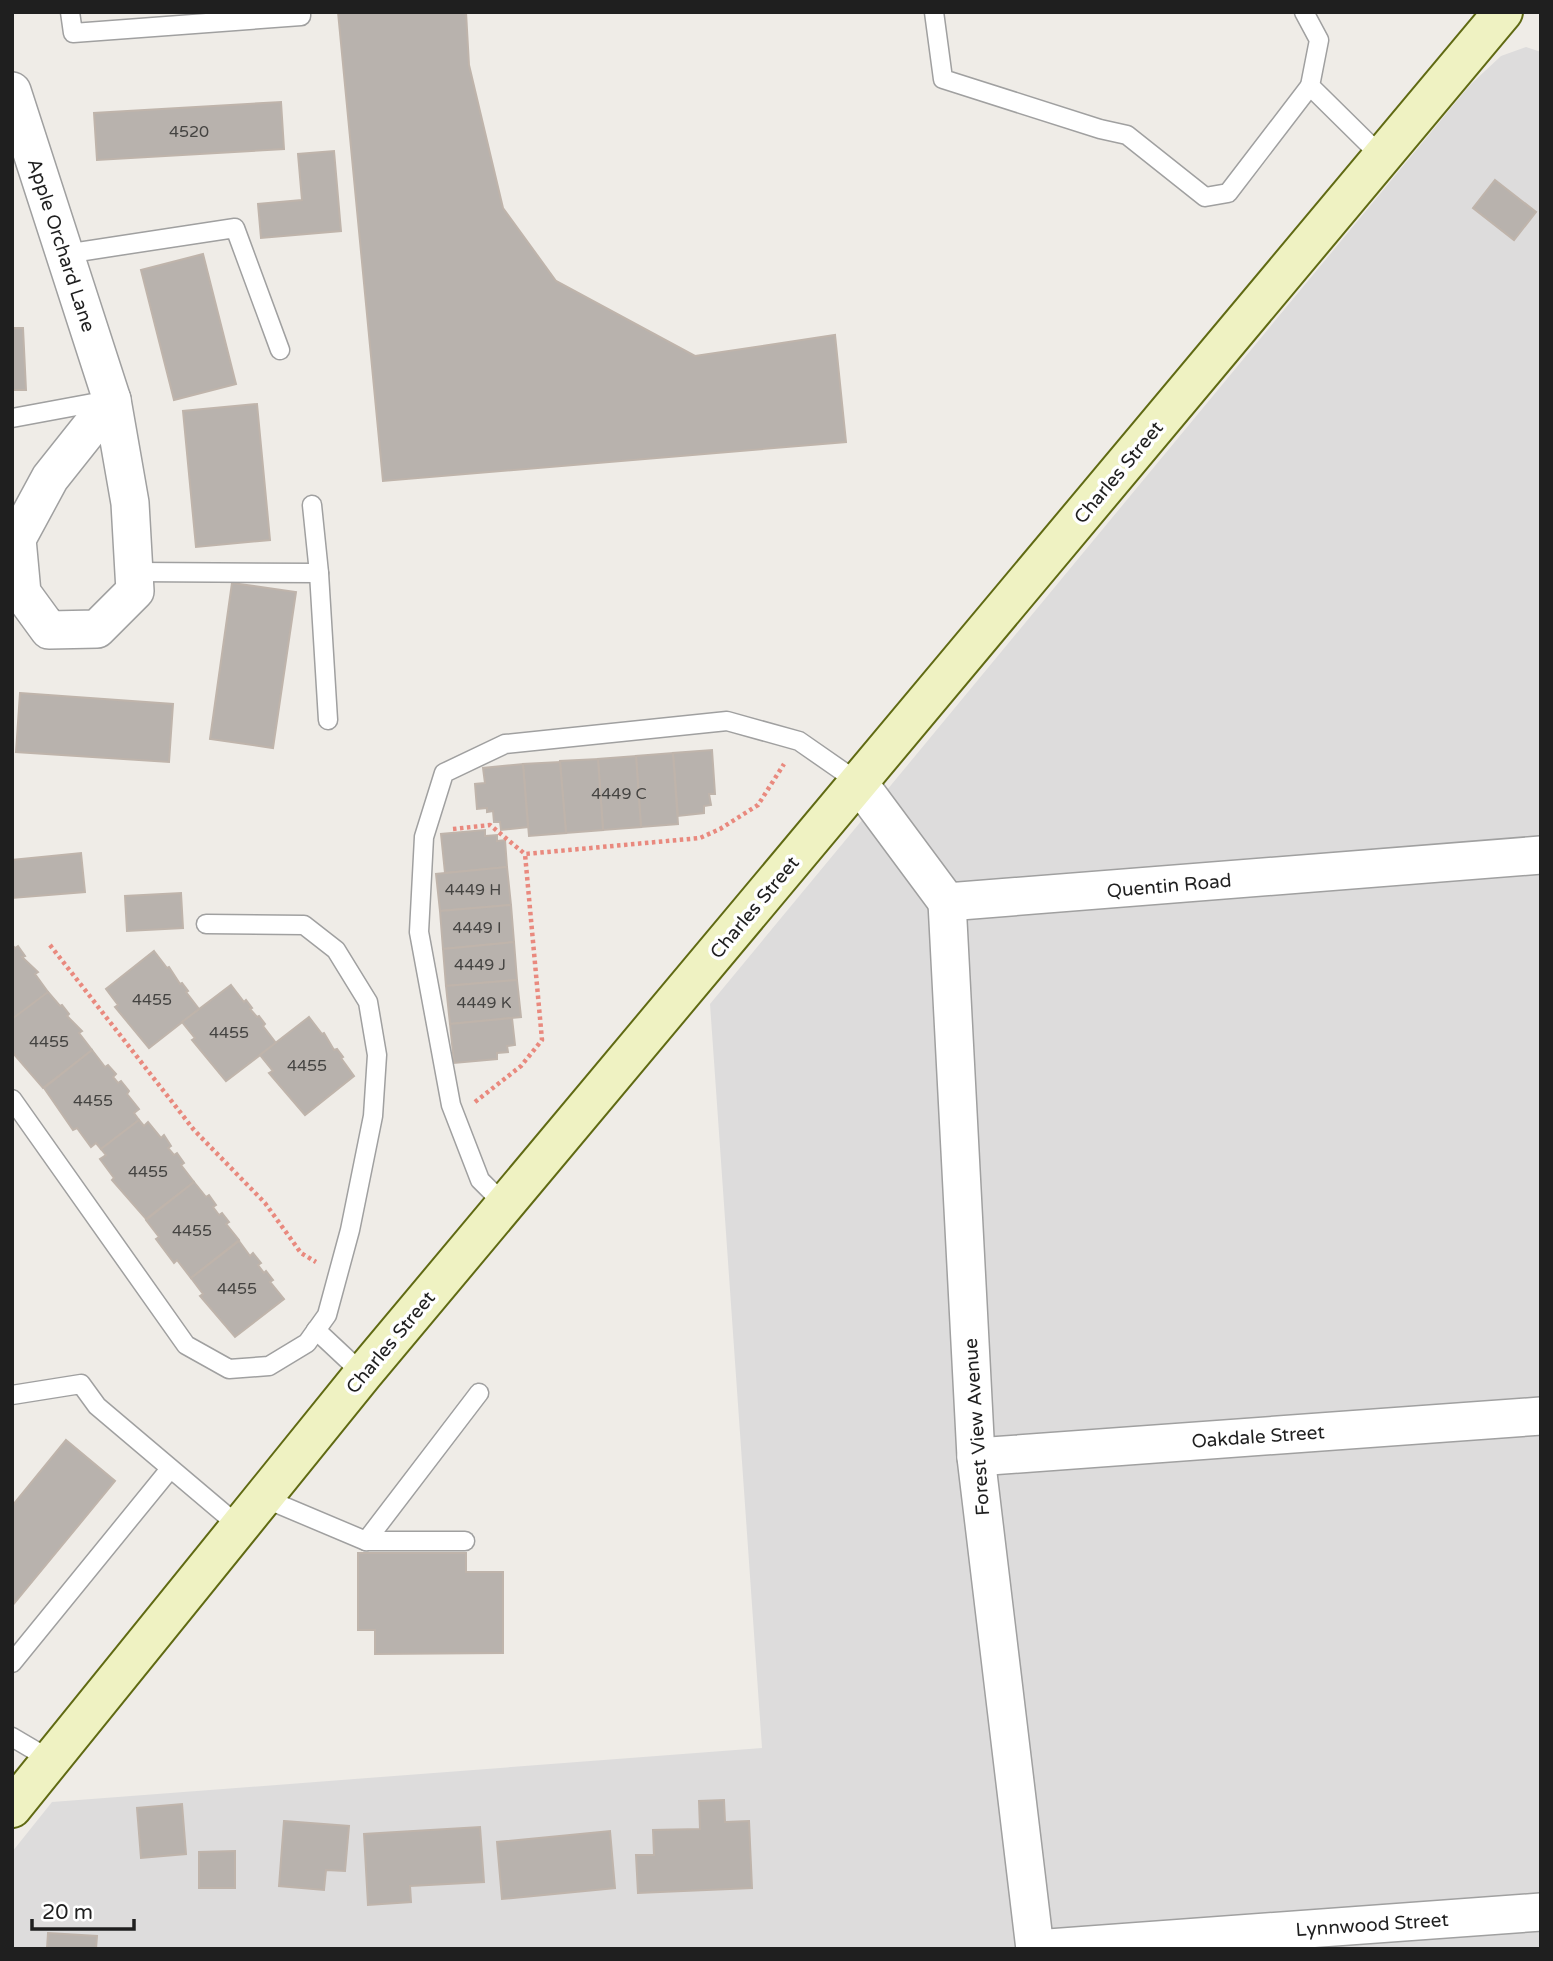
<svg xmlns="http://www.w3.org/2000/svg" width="1553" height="1961" viewBox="0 0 1553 1961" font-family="'Varela Round',sans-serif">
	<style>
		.residential { fill: #dddcdc }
		.building { fill: #b8b2ad; stroke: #bfb4ab; stroke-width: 2 }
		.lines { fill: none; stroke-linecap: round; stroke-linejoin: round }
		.service-casing { stroke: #a0a0a0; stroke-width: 21 }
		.minor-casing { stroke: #a0a0a0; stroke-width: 40 }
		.secondary-casing { stroke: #606a13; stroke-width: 42 }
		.path { stroke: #e9897e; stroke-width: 4.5; stroke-dasharray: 3.5 3.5; stroke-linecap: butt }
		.service { stroke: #fff; stroke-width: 18 }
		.minor { stroke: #fff; stroke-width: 37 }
		.secondary { stroke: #eff2c2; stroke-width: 38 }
		.labels { text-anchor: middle; stroke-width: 7; stroke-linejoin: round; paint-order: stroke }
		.number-label { font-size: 16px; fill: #454442 }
		.street-label { font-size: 19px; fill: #1f1f1f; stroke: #fff }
	</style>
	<rect width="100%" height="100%" fill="#efece7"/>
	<!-- residential -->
	<polygon class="residential" points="1526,47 1541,52 1541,1949 12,1949 12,1852 52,1802 762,1748 710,1004 1470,85 1501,56"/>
	<!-- building -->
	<g class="building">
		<polygon points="338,12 466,12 469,65 503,208 556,281 695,356 835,335 846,442 383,481"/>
		<polygon points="281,102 284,149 97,160 94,113"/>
		<polygon points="334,151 341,231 261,238 258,204 302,200 298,154"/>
		<polygon points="1495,180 1536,212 1514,240 1473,208"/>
		<polygon points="203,254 236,384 174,400 141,270"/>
		<polygon points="12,328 23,328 26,390 12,390"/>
		<polygon points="257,404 270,540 196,547 183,411"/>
		<polygon points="232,583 296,592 273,748 210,739"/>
		<polygon points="20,693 173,704 169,762 16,752"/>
		<polygon points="712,750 715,794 709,794 711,805 704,806 704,813 678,816 673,753"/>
		<polygon points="673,753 678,824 641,827 636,756"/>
		<polygon points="636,756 641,827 603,830 598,759"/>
		<polygon points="598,759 603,830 566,833 560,761"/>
		<polygon points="560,762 566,833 529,836 523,764"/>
		<polygon points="523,764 528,827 501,830 500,822 494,822 493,811 487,812 487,808 477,809 475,784 485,783 483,768"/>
		<polygon points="485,830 485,836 497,835 497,841 505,840 507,867 445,873 441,834"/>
		<polygon points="81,853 85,892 12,898 12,860"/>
		<polygon points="507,867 511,905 440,911 436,874"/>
		<polygon points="181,893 183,928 127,931 125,896"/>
		<polygon points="511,905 514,942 443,949 440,911"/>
		<polygon points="514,942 517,980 446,986 443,949"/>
		<polygon points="12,945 15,948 18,946 25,956 22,957 38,972 35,974 48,992 12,1020"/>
		<polygon points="154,951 167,968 169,967 180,984 182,983 188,991 186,992 199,1009 149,1048 115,1007 118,1005 106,989"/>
		<polygon points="517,980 521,1017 450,1024 446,986"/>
		<polygon points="231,985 244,1002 246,1000 252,1008 250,1009 257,1017 259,1016 265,1024 263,1026 276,1043 226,1081 192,1040 195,1038 182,1022"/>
		<polygon points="48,992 60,1006 62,1005 69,1014 67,1016 82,1031 79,1033 92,1050 43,1088 12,1052 12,1019"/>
		<polygon points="309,1017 322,1034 324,1033 334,1050 337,1049 343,1057 341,1058 354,1076 305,1115 269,1073 273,1071 260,1055"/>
		<polygon points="512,1018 515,1045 507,1046 508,1052 497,1053 497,1059 454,1063 450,1024"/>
		<polygon points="92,1050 105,1067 108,1065 116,1074 113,1077 118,1083 121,1081 129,1091 127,1094 139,1109 134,1113 139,1120 101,1149 96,1143 91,1147 77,1128 73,1130 44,1088"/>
		<polygon points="139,1120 144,1126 148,1122 161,1138 164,1135 171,1146 168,1148 174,1155 177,1153 184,1163 181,1165 194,1182 146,1219 112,1180 114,1178 100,1159 106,1155 101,1149"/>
		<polygon points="194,1182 206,1197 209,1195 216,1205 213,1207 219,1215 222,1213 229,1222 226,1224 239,1240 191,1278 177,1260 174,1263 156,1239 159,1237 146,1220"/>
		<polygon points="239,1241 250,1256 253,1253 261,1263 258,1265 264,1273 266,1271 273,1280 270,1282 284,1299 235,1337 200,1296 203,1294 191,1278"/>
		<polygon points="66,1440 115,1481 12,1606 12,1506"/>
		<polygon points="358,1553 466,1553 466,1572 503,1572 503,1653 375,1654 375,1630 358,1630"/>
		<polygon points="724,1800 725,1822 749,1821 752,1888 638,1893 636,1855 654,1855 653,1830 700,1829 699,1801"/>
		<polygon points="182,1804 186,1854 141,1858 137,1808"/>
		<polygon points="284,1821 349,1826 345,1871 326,1870 324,1890 279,1886"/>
		<polygon points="480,1827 484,1882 410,1886 411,1902 368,1905 364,1834"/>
		<polygon points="610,1831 615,1888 502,1899 497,1842"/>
		<polygon points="235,1851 235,1888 199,1888 199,1852"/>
		<polygon points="48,1933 97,1936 96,1949 47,1949"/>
	</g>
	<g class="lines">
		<!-- service casing -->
		<g class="service-casing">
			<g id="service">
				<polyline points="70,12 73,33 301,16 301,12"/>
				<polyline points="934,12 943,79 1100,129 1127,135 1205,197 1228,193 1310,86"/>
				<polyline points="1304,12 1319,40 1310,86 1382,157"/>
				<polyline points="65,254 235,228 280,350"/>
				<polyline points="12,418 109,400"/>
				<polyline points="312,505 319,573"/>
				<polyline points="134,572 319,573 328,720"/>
				<polyline points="12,1099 186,1345 229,1369 269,1366 307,1343 327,1315 350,1230 373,1116 377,1055 368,1002 336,950 304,925 206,924"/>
				<polyline points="505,1205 480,1180 451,1105 419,932 424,837 444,773 505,744 727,721 799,741 858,782"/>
				<polyline points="316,1330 363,1374"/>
				<polyline points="12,1395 81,1384 97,1406 240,1527"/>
				<polyline points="264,1498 366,1541 479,1393"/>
				<polyline points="366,1541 465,1541"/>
				<polyline points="12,1663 170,1469"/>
				<polyline points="12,1737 51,1760"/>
			</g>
		</g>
		<!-- minor casing -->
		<g class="minor-casing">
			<g id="minor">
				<polyline points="12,91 112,400"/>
				<polygon points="112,400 130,503 135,591 97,629 49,630 22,593 17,539 50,478"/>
				<polyline points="858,782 947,902 1541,855"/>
				<polyline points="947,902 976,1457 1035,1949"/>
				<polyline points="976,1457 1541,1416"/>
				<polyline points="1035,1949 1541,1912"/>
			</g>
		</g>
		<!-- secondary casing -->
		<g class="secondary-casing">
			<polyline id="secondary" points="12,1808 363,1374 1503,12"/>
		</g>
		<!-- path -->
		<g class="path">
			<polyline points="453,829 490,825 525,854"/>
			<polyline points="50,945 194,1130 265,1203 301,1253 316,1262"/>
			<polyline points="475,1102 521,1066 542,1040 525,854 700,838 720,829 758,805 784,764"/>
		</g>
		<!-- service -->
		<use href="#service" class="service"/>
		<!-- minor -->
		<use href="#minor" class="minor"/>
		<!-- secondary -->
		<use href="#secondary" class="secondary"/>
	</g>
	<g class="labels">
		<!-- number labels -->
		<g class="number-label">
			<text x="189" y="137">4520</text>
			<text x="619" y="799">4449 C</text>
			<text x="473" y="895">4449 H</text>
			<text x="477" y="933">4449 I</text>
			<text x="480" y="970">4449 J</text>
			<text x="152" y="1005">4455</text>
			<text x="484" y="1008">4449 K</text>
			<text x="229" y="1038">4455</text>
			<text x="49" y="1047">4455</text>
			<text x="307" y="1071">4455</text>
			<text x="93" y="1106">4455</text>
			<text x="148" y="1177">4455</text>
			<text x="192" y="1236">4455</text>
			<text x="237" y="1294">4455</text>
		</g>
		<!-- street labels -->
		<g class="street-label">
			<text transform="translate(62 245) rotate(72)" y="7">Apple Orchard Lane</text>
			<text transform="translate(1118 472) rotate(-50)" y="7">Charles Street</text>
			<text transform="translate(1169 885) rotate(-5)" y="7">Quentin Road</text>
			<text transform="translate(754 907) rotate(-50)" y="7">Charles Street</text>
			<text transform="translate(390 1342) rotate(-50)" y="7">Charles Street</text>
			<text transform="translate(976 1427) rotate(-94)" y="7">Forest View Avenue</text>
			<text transform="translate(1258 1436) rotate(-4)" y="7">Oakdale Street</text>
			<text transform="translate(1372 1924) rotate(-4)" y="7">Lynnwood Street</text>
		</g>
	</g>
	<!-- border -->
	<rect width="1553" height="1961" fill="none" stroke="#1f1f1f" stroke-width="28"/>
	<!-- scale -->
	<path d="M32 1919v10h102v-10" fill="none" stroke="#1f1f1f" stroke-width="3.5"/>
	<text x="42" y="1919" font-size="21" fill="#1f1f1f" stroke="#ffffff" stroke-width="5" paint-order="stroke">20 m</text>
</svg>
